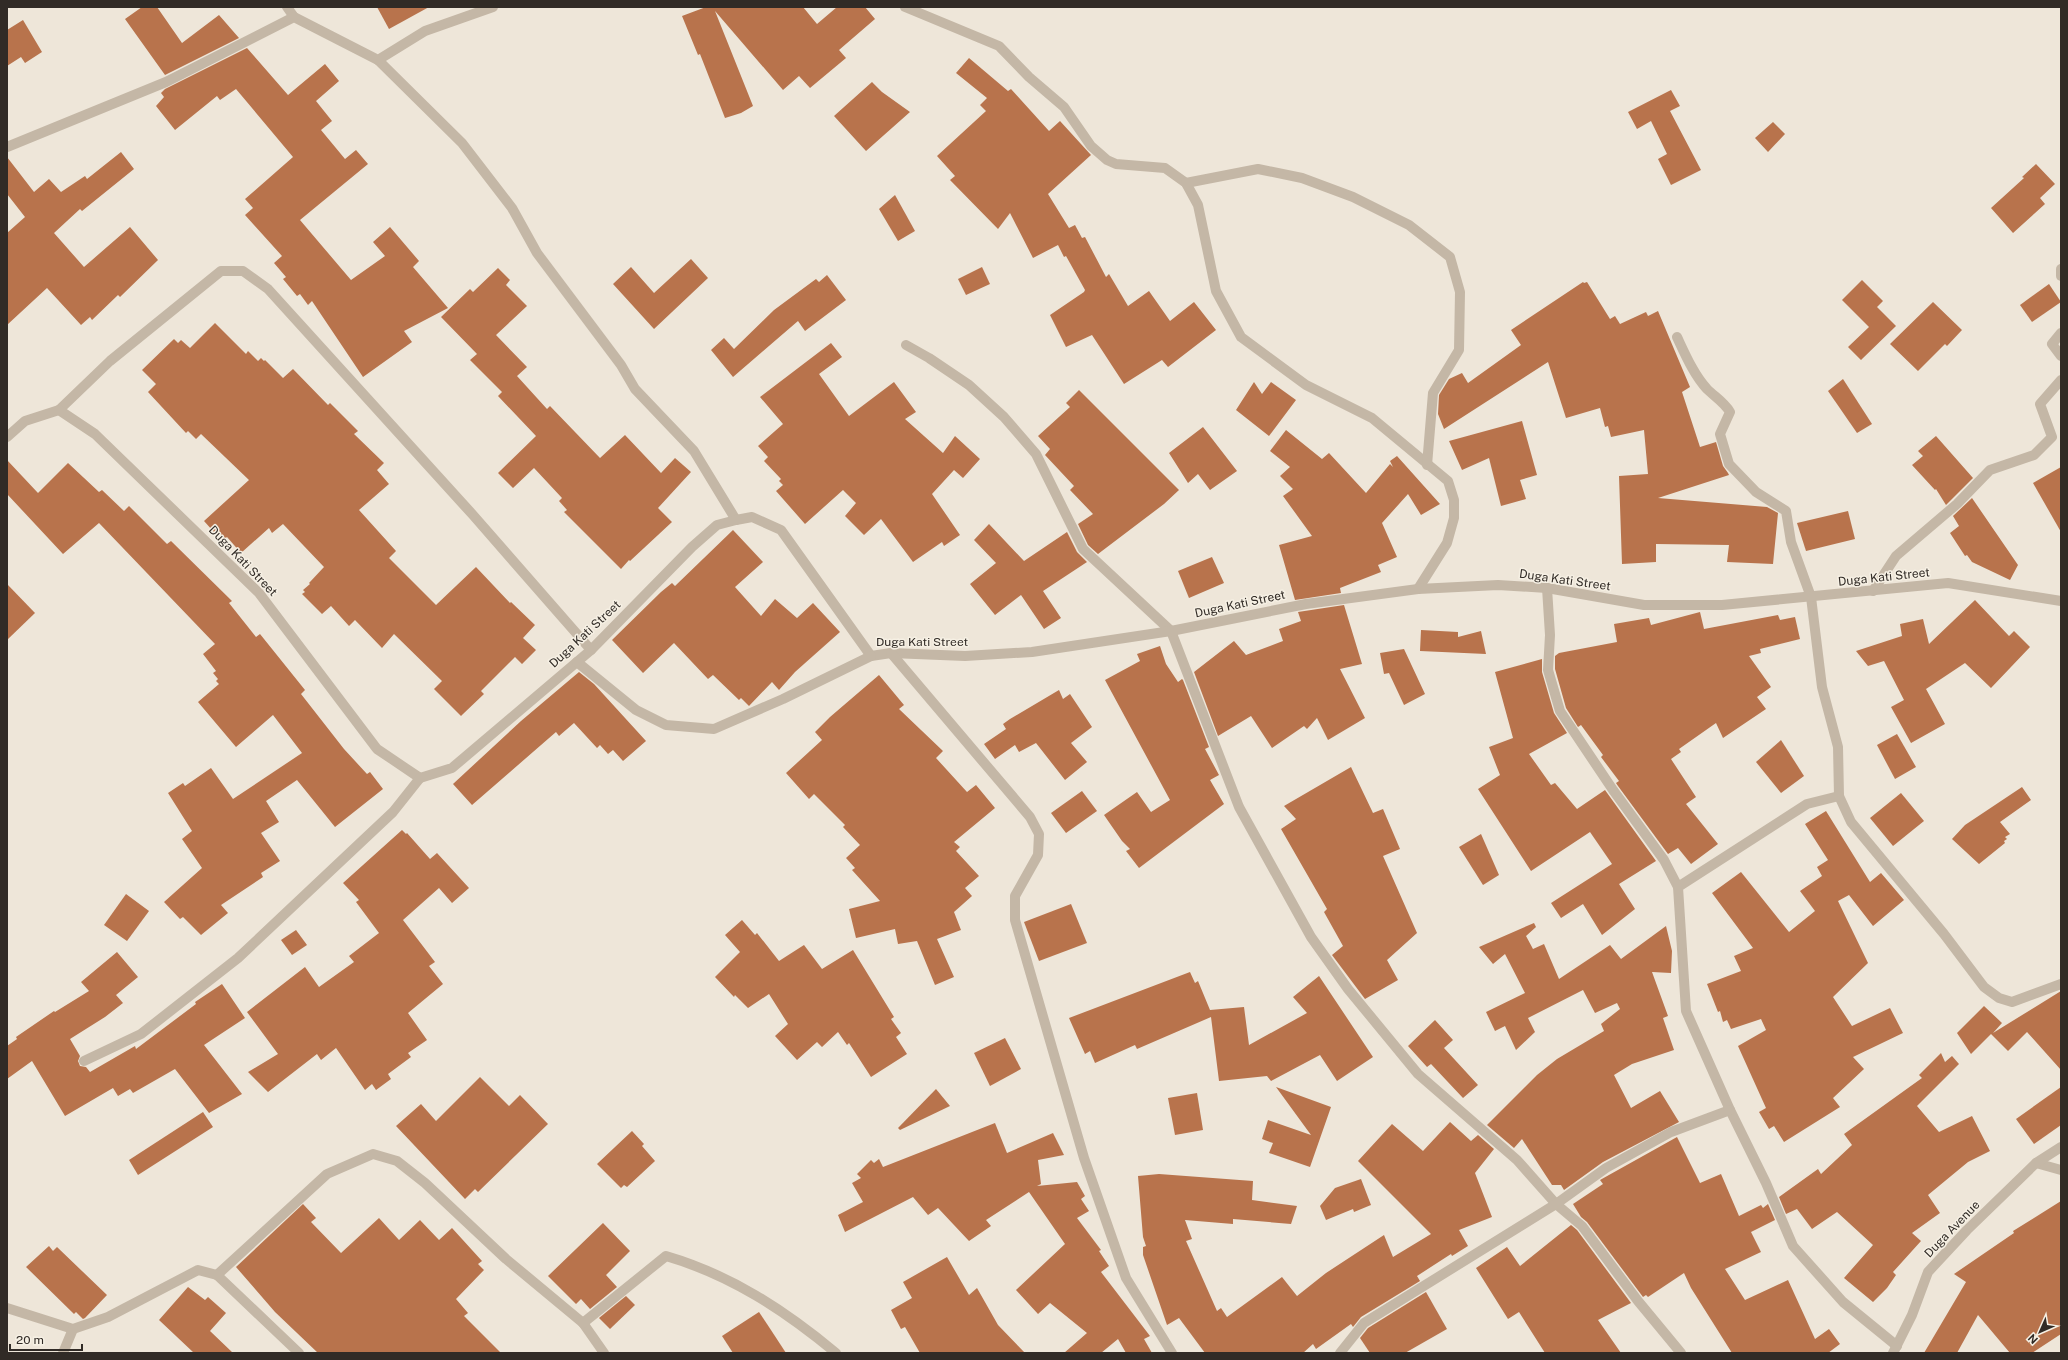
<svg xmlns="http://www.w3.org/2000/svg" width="2068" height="1360" viewBox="0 0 2068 1360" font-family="'Public Sans',sans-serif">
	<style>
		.building { fill: #b8734c }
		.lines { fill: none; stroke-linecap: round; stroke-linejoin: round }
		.street { stroke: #c4b7a6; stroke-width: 10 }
		.labels { text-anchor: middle; stroke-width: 3; stroke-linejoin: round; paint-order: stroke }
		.street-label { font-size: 12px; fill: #312b26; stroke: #f6f0e4 }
	</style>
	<rect width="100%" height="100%" fill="#eee6d9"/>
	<!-- building -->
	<g class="building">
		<polygon points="142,7 157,7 182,43 219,15 239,38 165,75 125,19"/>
		<polygon points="377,7 429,7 389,29"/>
		<polygon points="706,7 803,7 817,24 837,7 865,7 875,19 839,50 846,58 810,88 799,76 783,90 715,11 753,106 741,113 725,118 700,54 698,55 682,16"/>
		<polygon points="23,20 42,52 25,63 21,57 7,66 7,30"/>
		<polygon points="247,48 288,95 325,64 339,81 316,101 332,121 321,130 345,159 356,150 368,164 300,220 351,280 385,256 373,242 390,227 419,261 413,267 448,308 404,331 412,342 363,377 312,301 308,305 300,294 297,296 283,279 286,277 274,263 282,256 245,215 253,208 245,199 293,157 236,89 220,100 217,96 175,130 156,106 164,97 161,93 165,89"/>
		<polygon points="969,58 1008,91 1011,89 1049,131 1060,121 1091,155 1048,194 1069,228 1075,225 1082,238 1085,237 1106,277 1109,274 1128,306 1149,291 1170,321 1194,302 1216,330 1168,367 1162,360 1124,384 1092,335 1066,347 1050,315 1084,292 1085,290 1066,256 1064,257 1058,245 1033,258 1010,213 998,229 950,180 955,176 937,156 986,111 980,105 987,98 956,73"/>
		<polygon points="872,82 882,92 910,112 866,151 834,116"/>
		<polygon points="1671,90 1680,106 1670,111 1701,170 1671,185 1658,159 1667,154 1651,121 1637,129 1628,112"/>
		<polygon points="1773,122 1785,134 1768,152 1755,138"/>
		<polygon points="121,152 134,169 82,211 80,209 54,233 84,267 130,227 158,260 120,297 118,295 92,320 90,317 81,325 47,288 7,325 7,233 25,217 7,194 7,157 34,192 49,179 61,192 85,176 87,179"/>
		<polygon points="2036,164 2055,184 2040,198 2045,204 2013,233 1991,208 2024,178 2022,177"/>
		<polygon points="895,195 915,231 898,241 879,209"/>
		<polygon points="691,259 708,278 654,329 613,284 631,267 654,293"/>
		<polygon points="982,267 990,284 966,295 958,279"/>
		<polygon points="498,268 510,280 506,285 527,306 496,335 527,367 517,376 547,409 550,406 600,458 625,435 661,473 675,458 691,472 658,508 672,522 630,561 629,560 621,569 564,512 567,510 559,501 562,498 534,468 513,488 498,473 536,436 498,396 502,392 470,360 477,354 441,317 470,289 473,292"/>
		<polygon points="827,275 846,300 805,331 798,321 733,377 711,350 724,338 734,349 774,310 816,279 819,282"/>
		<polygon points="1862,280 1883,301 1877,307 1896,326 1861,360 1848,347 1869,327 1842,300"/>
		<polygon points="1583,282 1584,283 1587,282 1610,319 1615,316 1620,324 1646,312 1648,316 1658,311 1690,387 1682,392 1700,447 1716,442 1723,466 1728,473 1729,475 1658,498 1767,507 1778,513 1773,564 1727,562 1729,545 1656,544 1656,562 1622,564 1619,476 1648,474 1644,430 1611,437 1608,426 1605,427 1600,408 1566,418 1548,362 1444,429 1438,414 1439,395 1449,379 1462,373 1468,383 1521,345 1511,330"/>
		<polygon points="2049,284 2061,302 2032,322 2020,305"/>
		<polygon points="1933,302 1962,330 1947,346 1945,344 1918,371 1890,344"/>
		<polygon points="215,323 246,354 248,351 258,361 261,358 264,361 265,360 283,378 293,369 328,405 330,403 358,431 354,434 384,463 377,470 389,484 359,510 396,551 389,558 436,605 476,567 510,603 511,602 535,625 523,638 536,650 522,664 515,657 481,691 484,694 463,714 461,716 434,689 442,681 394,634 382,648 355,620 349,626 331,606 322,614 302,594 305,592 303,590 310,584 309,583 324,567 283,524 272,533 269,528 241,553 227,537 222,541 204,521 249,480 201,434 196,439 188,431 186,433 148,392 156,384 142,370 174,339 178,343 181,340 190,348"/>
		<polygon points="831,343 842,357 819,374 849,416 894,382 916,412 905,419 943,453 955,436 980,459 963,478 954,470 932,494 960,535 944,546 942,542 913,562 881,519 864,535 845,516 856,503 843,490 805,524 776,491 783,485 779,481 781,479 764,461 768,457 758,446 783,424 760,397"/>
		<polygon points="1843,379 1872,424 1857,433 1828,391"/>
		<polygon points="1254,382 1262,394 1271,382 1296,400 1269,436 1236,410"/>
		<polygon points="1079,390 1179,490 1164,504 1098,554 1088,545 1078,524 1093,514 1070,490 1074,486 1045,455 1050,449 1038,436 1070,407 1066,403"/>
		<polygon points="1522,421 1537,475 1520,480 1526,499 1501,506 1489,458 1462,470 1449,441"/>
		<polygon points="1203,427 1237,471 1210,490 1198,474 1188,483 1169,453"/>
		<polygon points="1286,430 1322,459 1329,453 1366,493 1390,464 1393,467 1390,461 1397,456 1440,504 1421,515 1408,494 1382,523 1397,557 1378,565 1381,572 1340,588 1341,593 1295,600 1279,545 1312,536 1283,496 1293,489 1280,476 1290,467 1270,451"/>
		<polygon points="1936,436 1973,478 1946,505 1936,489 1935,490 1912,465 1923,456 1918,451"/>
		<polygon points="7,460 38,493 68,463 99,492 102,490 124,511 129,506 167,544 171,541 232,601 229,603 256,637 260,634 305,690 301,694 344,749 367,774 370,772 383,789 335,827 297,780 266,801 279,822 261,833 280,861 261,873 263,877 221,905 228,913 201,935 183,917 180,919 164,902 202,868 182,839 192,831 168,793 183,783 185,786 211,768 233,799 302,753 273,715 236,747 198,702 219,684 216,681 218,679 213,673 216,671 203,654 215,644 99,523 63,554 7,494"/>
		<polygon points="2061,467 2061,532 2033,483"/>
		<polygon points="1972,498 2018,565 2010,580 1972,562 1967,555 1965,556 1950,533 1959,526 1953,516"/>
		<polygon points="1848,511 1855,539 1806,551 1797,523"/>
		<polygon points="989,524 1024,561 1067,532 1077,552 1087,562 1043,591 1061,618 1044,629 1021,595 995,615 970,584 996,563 974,540"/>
		<polygon points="733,530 763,562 735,587 761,616 775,599 797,618 813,603 840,632 795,672 779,690 772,682 749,706 741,698 739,700 713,675 708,679 674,643 643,673 612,640 661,592 672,583 675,586"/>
		<polygon points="1212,557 1224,583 1189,598 1178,571"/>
		<polygon points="7,584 35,613 7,640"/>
		<polygon points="1975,600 2009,636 2014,631 2030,647 1991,688 1965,663 1926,689 1945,724 1911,743 1891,707 1904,700 1884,661 1868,666 1856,651 1902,636 1900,624 1923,619 1929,644"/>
		<polygon points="1344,605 1362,664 1340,669 1365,718 1328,740 1317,718 1307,729 1304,726 1272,748 1251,716 1218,736 1194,672 1234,641 1246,655 1283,641 1279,629 1301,621 1298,612"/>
		<polygon points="1700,612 1704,629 1778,615 1780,620 1795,617 1800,639 1760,649 1761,653 1749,656 1771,687 1757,697 1766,709 1723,738 1716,723 1679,749 1681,752 1671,759 1696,797 1686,804 1718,844 1691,864 1678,848 1668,854 1618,786 1616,783 1619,781 1601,757 1603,755 1581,725 1578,727 1566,708 1555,669 1555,656 1559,653 1617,642 1614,624 1649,618 1651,625"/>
		<polygon points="1421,630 1458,632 1458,637 1481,631 1486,654 1420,651"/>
		<polygon points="1160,646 1166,664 1178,682 1182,679 1183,680 1209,747 1205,749 1219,775 1210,780 1224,804 1139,868 1126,851 1130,849 1122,841 1104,815 1137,792 1151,812 1170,800 1105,680 1140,661 1137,654"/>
		<polygon points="1404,649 1425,694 1404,705 1389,673 1384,674 1380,653"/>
		<polygon points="1542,659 1542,672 1554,713 1567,733 1529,754 1551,785 1555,783 1577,809 1605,790 1656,861 1619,884 1635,909 1602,935 1583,904 1561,918 1551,903 1612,864 1590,832 1531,871 1478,789 1500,775 1489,747 1513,738 1495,672"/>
		<polygon points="579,672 594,684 646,741 623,761 613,750 608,754 600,745 597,748 574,723 559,736 556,732 472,805 453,784 521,721"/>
		<polygon points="879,675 904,705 899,709 943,751 936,758 967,792 976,785 995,808 954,842 960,847 956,851 979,876 965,888 972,896 954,912 961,930 937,939 954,977 935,985 917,941 898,944 895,929 856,938 849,909 880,901 852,870 855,868 846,858 860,845 843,827 845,825 814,794 809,799 786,773 822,740 815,732 830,717"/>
		<polygon points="1059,690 1063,699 1070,694 1092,727 1071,743 1087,762 1065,780 1036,743 1019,752 1015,745 995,759 984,744 1006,729 1003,724 1010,719"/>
		<polygon points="1897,734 1916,767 1895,779 1877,745"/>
		<polygon points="1781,740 1804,776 1781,793 1756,762"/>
		<polygon points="1351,767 1373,813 1383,809 1400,849 1383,856 1417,933 1387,960 1398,980 1365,999 1332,955 1343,946 1324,912 1327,909 1281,829 1296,819 1284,806"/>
		<polygon points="2022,787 2031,800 2000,822 2010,834 2005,837 2007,839 2004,841 2005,843 1979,864 1952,839 1965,825"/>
		<polygon points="1082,791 1097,811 1066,833 1051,813"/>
		<polygon points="1901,793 1924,821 1893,846 1870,818"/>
		<polygon points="1826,811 1870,882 1881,873 1904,900 1873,926 1849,895 1838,901 1868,963 1833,997 1852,1026 1890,1008 1903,1033 1853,1057 1864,1069 1833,1098 1840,1107 1784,1142 1774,1126 1769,1129 1759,1112 1766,1108 1738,1046 1766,1030 1761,1019 1731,1029 1727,1020 1723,1022 1720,1011 1718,1012 1707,984 1741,971 1734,956 1753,948 1712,893 1741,872 1789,932 1815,911 1800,891 1822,876 1817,867 1828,860 1805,824"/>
		<polygon points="402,830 406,834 407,833 430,859 437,853 469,888 452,903 439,888 403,920 435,962 429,966 443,984 408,1013 427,1040 408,1053 411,1057 388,1074 391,1079 376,1090 372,1084 365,1090 336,1048 321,1060 317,1054 268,1092 248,1072 278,1054 247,1012 305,967 319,987 354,962 349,956 379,933 356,902 359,900 343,883"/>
		<polygon points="1481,834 1499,875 1483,885 1459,847"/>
		<polygon points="126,894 149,911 127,941 104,925"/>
		<polygon points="1071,904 1087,943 1039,961 1024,922"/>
		<polygon points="742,920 755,935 757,933 779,961 804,945 822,969 853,950 894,1017 891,1019 901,1033 896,1037 907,1054 871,1077 849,1043 847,1045 838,1032 822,1047 817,1042 797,1060 775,1036 788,1024 769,994 748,1008 735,995 734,997 715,977 740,952 725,935"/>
		<polygon points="1534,923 1536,927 1526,936 1533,949 1544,944 1559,979 1610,945 1621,959 1666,926 1672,951 1671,973 1652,972 1668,1016 1663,1018 1674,1050 1632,1064 1614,1075 1631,1108 1660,1091 1679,1122 1603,1162 1564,1190 1561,1185 1552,1185 1522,1139 1514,1148 1487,1125 1537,1075 1557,1059 1604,1031 1601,1024 1620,1009 1617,1003 1595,1013 1583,990 1528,1018 1535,1032 1516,1050 1505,1026 1495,1031 1486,1012 1525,993 1505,954 1493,964 1479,947"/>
		<polygon points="296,930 307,945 292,955 281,940"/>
		<polygon points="117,952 138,977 116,995 123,1003 105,1017 70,1039 80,1056 78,1061 80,1066 86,1067 90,1072 135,1046 136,1049 196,1004 195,1002 222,984 245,1018 204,1045 242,1094 209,1113 175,1069 133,1093 130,1089 118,1096 113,1088 65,1116 32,1061 7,1079 7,1046 17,1039 16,1037 54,1011 55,1012 89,991 81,982"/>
		<polygon points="1190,972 1195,983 1198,981 1210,1010 1244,1007 1249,1045 1307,1013 1293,997 1319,976 1373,1057 1337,1081 1320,1055 1271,1081 1267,1076 1219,1081 1211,1017 1137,1049 1135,1045 1095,1063 1090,1051 1085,1054 1069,1018"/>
		<polygon points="2061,991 2061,1070 2027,1032 2008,1051 1991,1034 1971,1054 1957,1033 1984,1006 2002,1023 1993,1033"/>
		<polygon points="1435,1020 1453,1040 1444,1048 1478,1085 1463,1098 1431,1064 1427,1067 1408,1046"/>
		<polygon points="1005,1038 1021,1069 990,1086 974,1053"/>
		<polygon points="1941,1053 1945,1062 1952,1056 1959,1064 1917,1106 1939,1132 1972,1116 1990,1151 1968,1162 1928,1195 1940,1213 1912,1233 1921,1241 1893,1272 1896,1275 1887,1288 1873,1302 1844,1278 1873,1245 1837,1212 1812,1229 1797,1209 1786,1214 1779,1197 1818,1169 1821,1174 1852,1145 1844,1134 1922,1078 1919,1075"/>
		<polygon points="480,1077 509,1106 520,1095 548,1124 478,1192 475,1189 465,1199 396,1126 421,1104 436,1121"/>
		<polygon points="1276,1087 1331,1107 1310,1167 1269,1153 1273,1143 1262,1139 1268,1120 1311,1135"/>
		<polygon points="2061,1087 2061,1125 2034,1144 2016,1119"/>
		<polygon points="936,1089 950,1106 900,1130 898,1128"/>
		<polygon points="1197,1093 1203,1130 1175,1135 1168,1098"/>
		<polygon points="203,1112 213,1127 138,1175 129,1160"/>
		<polygon points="1450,1122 1471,1141 1478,1135 1494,1149 1475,1173 1492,1217 1459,1230 1468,1246 1452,1256 1451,1254 1417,1276 1420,1281 1361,1317 1353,1327 1351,1324 1316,1349 1313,1344 1303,1353 1205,1353 1179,1318 1167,1325 1143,1255 1143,1247 1146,1246 1143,1237 1138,1176 1159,1174 1253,1181 1252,1200 1297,1206 1291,1224 1233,1219 1233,1224 1185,1220 1192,1239 1186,1241 1217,1311 1221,1308 1227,1317 1282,1277 1297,1296 1326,1273 1384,1235 1393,1257 1431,1234 1358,1161 1392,1124 1423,1151"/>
		<polygon points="995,1123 1007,1153 1053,1133 1064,1155 1038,1160 1041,1184 1037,1186 1077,1182 1085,1196 1081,1199 1089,1211 1077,1218 1101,1250 1099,1251 1109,1266 1101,1272 1150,1336 1144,1339 1152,1353 1126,1353 1118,1339 1101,1353 1064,1353 1087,1333 1050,1303 1038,1314 1016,1290 1065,1244 1029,1192 986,1220 991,1226 969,1241 938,1208 928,1215 913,1197 845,1232 838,1215 863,1202 852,1183 861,1178 857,1174 871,1160 874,1163 879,1159 883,1167"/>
		<polygon points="632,1131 644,1144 642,1146 655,1161 627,1187 624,1185 621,1188 597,1164"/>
		<polygon points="1677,1137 1700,1183 1721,1174 1739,1216 1761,1205 1763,1208 1768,1204 1775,1220 1751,1232 1761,1252 1725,1269 1745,1300 1788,1280 1815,1339 1829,1329 1840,1344 1828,1353 1732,1353 1691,1288 1684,1273 1648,1297 1646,1295 1643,1297 1587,1222 1581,1217 1573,1204 1603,1184 1600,1180"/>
		<polygon points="1361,1179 1371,1205 1354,1212 1353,1209 1326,1220 1320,1206 1335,1188"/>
		<polygon points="2061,1201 2061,1334 2032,1353 2010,1353 1978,1315 1957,1353 1924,1353 1966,1282 1954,1274 2014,1233 2013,1231"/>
		<polygon points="303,1204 316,1218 311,1222 341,1253 379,1218 399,1240 420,1220 439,1240 452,1228 482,1261 478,1264 484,1270 456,1299 468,1313 464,1316 501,1353 318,1353 275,1312 236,1267"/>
		<polygon points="603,1223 630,1251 606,1275 617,1287 590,1309 581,1299 576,1304 548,1276"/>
		<polygon points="1571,1225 1577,1230 1631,1303 1598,1320 1621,1353 1545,1353 1519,1312 1508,1319 1476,1268 1507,1247 1520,1266"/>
		<polygon points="49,1246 53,1251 57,1247 107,1295 85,1318 83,1319 76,1312 74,1314 26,1267"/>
		<polygon points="947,1257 969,1295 977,1288 998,1325 1025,1353 920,1353 905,1327 901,1329 891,1310 912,1298 903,1282"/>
		<polygon points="188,1287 205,1300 208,1297 226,1313 210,1331 233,1353 194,1353 159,1320"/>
		<polygon points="1426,1292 1447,1329 1405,1353 1370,1353 1360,1338 1368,1328"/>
		<polygon points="626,1296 635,1305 610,1329 599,1318"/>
		<polygon points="759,1312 769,1327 786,1353 733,1353 722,1336"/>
	</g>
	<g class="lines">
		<!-- street -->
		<g class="street">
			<polyline points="287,7 294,17"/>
			<polyline points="905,7 999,46 1029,77 1064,107 1091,146 1107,160 1116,164 1165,168 1186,183 1198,205 1216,291 1241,337 1306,385 1372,418 1448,481 1454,500 1454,518 1447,543 1418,589"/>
			<polyline points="378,60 462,143 512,208 537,253 621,365 635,389 694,451 736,520"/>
			<polyline points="7,147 166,82 294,17 378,60 425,31 493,7"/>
			<polyline points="1186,183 1258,169 1302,178 1353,197 1409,225 1450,257 1460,292 1459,350 1433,393 1427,465"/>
			<polyline points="2061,269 2061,276"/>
			<polyline points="2061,333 2052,344 2061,356"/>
			<path d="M1677 337C1685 354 1694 375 1707 389 1715 397 1724 402 1730 412L1720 434 1729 464 1756 492 1786 511 1791 542 1811 597 1822 687 1838 747 1839 796 1851 822 1944 934 1984 987 1999 998 2012 1002 2061 984"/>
			<polyline points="906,345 929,358 969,385 1004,417 1036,454 1083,549 1171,631 1239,807 1311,937 1348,989 1418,1074 1517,1160 1556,1204 1582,1226 1638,1301 1681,1353"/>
			<polyline points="59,410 110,361 221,271 243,271 268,289 473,515 591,650"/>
			<polyline points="7,437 25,421 59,410 95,434 259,593 377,749 420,778 452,768 591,650 692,547 717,525 736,520 752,517 781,530 871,656 891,653 965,656 1032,652 1171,631 1306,604 1418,589 1498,585 1547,588 1644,605 1722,605 1948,583 2061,601"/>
			<polyline points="1547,588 1550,635 1548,670 1560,711 1613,790 1664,860 1678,887"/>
			<polyline points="1873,591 1896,556 1957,504 1990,470 2034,455 2052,437 2040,404 2061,380"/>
			<polyline points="891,653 1030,817 1039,834 1038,855 1015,896 1015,920 1084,1158 1126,1278 1172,1353"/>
			<polyline points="577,662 636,710 666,725 714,729 783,699 871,656"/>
			<polyline points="1839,796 1807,804 1678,887 1686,1011 1730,1110 1766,1183 1793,1246 1843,1302 1897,1346"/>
			<polyline points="84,1061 141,1034 238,958 393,812 420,778"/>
			<polyline points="2036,1163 2061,1170"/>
			<polyline points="217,1275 327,1174 373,1154 397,1161 425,1183 506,1259 583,1323 604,1353"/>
			<polyline points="7,1308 73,1329 108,1317 198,1270 217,1275 299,1353"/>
			<path d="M583 1323 666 1256C731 1275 784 1310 836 1353"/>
			<polyline points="63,1353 73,1329"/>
			<polyline points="1340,1353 1364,1323 1556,1204 1606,1168 1671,1132 1730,1110"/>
			<polyline points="1893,1353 1912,1315 1928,1272 1967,1230 2036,1163 2061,1147"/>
		</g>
	</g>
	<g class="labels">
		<!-- street labels -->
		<g class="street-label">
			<text transform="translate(243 561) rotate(46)" y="4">Duga Kati Street</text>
			<text transform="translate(1884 577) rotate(-6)" y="4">Duga Kati Street</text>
			<text transform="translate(1565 580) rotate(8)" y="4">Duga Kati Street</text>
			<text transform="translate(1240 604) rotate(-12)" y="4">Duga Kati Street</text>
			<text transform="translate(585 634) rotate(-43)" y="4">Duga Kati Street</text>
			<text x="922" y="646">Duga Kati Street</text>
			<text transform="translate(1952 1229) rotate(-46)" y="4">Duga Avenue</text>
		</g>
	</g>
	<!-- border -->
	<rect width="2068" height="1360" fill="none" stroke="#312b26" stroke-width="16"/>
	<!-- north arrow -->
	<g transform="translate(2040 1332) rotate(225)" stroke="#f6f0e4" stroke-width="3" paint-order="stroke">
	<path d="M0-3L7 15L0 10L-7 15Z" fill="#312b26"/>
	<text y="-6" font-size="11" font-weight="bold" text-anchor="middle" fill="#312b26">N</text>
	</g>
	<!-- scale -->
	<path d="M10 1344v6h72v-6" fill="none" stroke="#312b26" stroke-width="2"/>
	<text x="16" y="1344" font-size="12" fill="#312b26" stroke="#f6f0e4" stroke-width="3" paint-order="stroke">20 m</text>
</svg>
